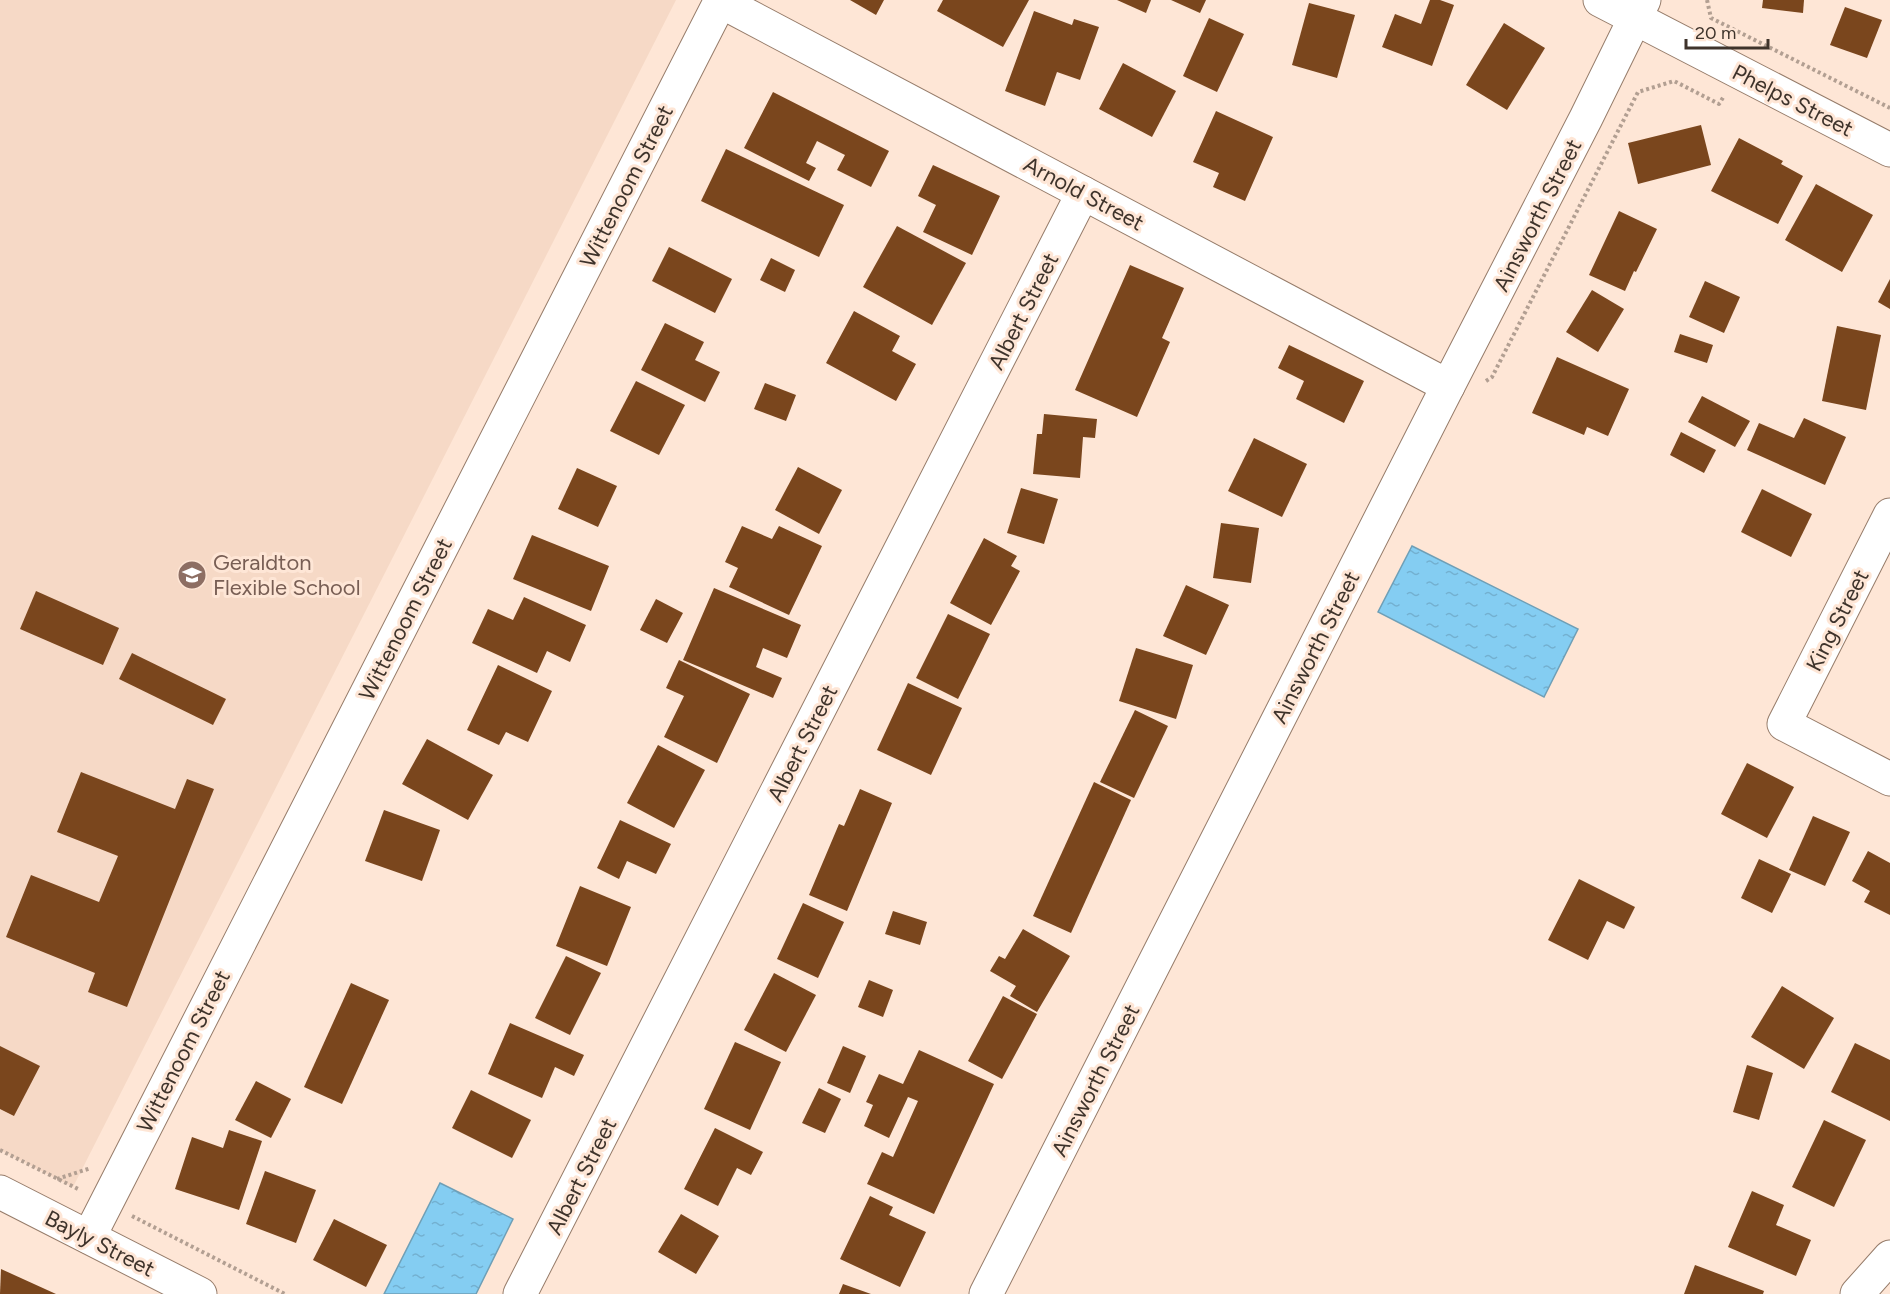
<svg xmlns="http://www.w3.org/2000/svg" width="1890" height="1294" viewBox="0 0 1890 1294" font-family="Figtree,sans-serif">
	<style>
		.built { fill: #f6d9c6 }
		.water { fill: url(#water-ripples); stroke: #6f9fb6; stroke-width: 1.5 }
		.building { fill: #7a461d }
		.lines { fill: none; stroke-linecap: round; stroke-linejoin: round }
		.minor-casing { stroke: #967c6a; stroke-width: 35 }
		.major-casing { stroke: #967c6a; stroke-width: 35 }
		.path { stroke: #b29f92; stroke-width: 4; stroke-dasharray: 3 3; stroke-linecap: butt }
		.minor { stroke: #fff; stroke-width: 33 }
		.major { stroke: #fff; stroke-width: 33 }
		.labels { text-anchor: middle; stroke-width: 6; stroke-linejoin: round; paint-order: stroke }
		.street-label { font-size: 22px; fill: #3e332b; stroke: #fee6d6 }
		.education-label { font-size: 22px; fill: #785e54; stroke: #fee6d6; text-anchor: start }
	</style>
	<defs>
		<pattern id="water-ripples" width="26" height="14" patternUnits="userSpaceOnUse" patternTransform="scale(1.5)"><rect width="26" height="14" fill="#84cdf2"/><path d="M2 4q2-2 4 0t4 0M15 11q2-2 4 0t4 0" fill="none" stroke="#73b0d0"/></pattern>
	</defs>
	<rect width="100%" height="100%" fill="#fee6d6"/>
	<!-- built -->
	<polygon class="built" points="0,0 676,0 73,1187 0,1150"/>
	<!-- water -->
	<g class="water">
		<polygon points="1412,546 1578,629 1544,697 1378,612"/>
		<polygon points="440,1183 513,1219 476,1294 384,1294"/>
	</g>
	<!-- building -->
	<g class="building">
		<polygon points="850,0 884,0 876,15"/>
		<polygon points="943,0 1029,0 1003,47 937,11"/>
		<polygon points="1117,0 1151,0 1146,13"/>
		<polygon points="1171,0 1206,0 1200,13"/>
		<polygon points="1430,0 1440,0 1454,5 1432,66 1382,47 1395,14 1421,24"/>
		<polygon points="1763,0 1804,0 1803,13 1762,8"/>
		<polygon points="1309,3 1355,15 1337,78 1292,65"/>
		<polygon points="1845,7 1882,20 1867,58 1830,45"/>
		<polygon points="1034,11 1072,25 1074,19 1099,27 1080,80 1057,72 1045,106 1005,91"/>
		<polygon points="1209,18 1244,34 1217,92 1183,76"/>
		<polygon points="1504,23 1545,48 1507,110 1466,85"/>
		<polygon points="1123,63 1176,91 1152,137 1099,109"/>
		<polygon points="773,92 889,151 871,187 837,170 845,155 817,141 806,163 816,168 809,181 744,148"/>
		<polygon points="1216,111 1273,137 1245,201 1213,187 1219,173 1193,162"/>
		<polygon points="1701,125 1711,165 1638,184 1628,143"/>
		<polygon points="1739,138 1783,161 1781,164 1803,176 1778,224 1711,191"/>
		<polygon points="726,149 844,205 819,257 701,201"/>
		<polygon points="933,165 1000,196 972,255 923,232 936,205 918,196"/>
		<polygon points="1816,184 1873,215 1842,272 1785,240"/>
		<polygon points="1619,211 1657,229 1636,272 1634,271 1625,291 1589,275"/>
		<polygon points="897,226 966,263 932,325 863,287"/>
		<polygon points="669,247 732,279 715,313 652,281"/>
		<polygon points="771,258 795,270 785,292 760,280"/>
		<polygon points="1130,265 1184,288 1162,338 1170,342 1137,417 1075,390"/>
		<polygon points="1890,279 1890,309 1878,302"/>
		<polygon points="1705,281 1740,297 1724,333 1689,317"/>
		<polygon points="1592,290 1624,309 1598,352 1566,332"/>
		<polygon points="854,311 900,336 892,351 916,364 896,401 826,363"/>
		<polygon points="665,323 704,342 695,360 720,372 705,402 641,370"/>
		<polygon points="1837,326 1881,335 1866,410 1822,401"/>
		<polygon points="1680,334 1713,345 1707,363 1674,352"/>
		<polygon points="1289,345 1364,381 1344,423 1296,399 1304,381 1278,368"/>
		<polygon points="1557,357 1629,389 1608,436 1587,427 1584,435 1532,413"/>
		<polygon points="636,381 685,405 659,455 610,431"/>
		<polygon points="765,383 796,395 786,421 754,409"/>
		<polygon points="1702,396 1750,421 1735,447 1688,422"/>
		<polygon points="1044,414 1097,419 1095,438 1083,437 1080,478 1033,474 1037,434 1042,434"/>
		<polygon points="1804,418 1846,437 1825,485 1747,450 1759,423 1794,438"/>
		<polygon points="1681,432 1716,450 1704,473 1670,455"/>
		<polygon points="1254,438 1307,464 1282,517 1228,491"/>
		<polygon points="798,467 842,490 819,534 775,510"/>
		<polygon points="577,468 617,486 598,527 558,509"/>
		<polygon points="1021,488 1058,499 1044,544 1007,533"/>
		<polygon points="1762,489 1812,514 1791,557 1741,532"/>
		<polygon points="1221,523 1259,528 1251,583 1213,578"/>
		<polygon points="742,526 772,539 779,526 822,546 789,615 729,587 738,568 725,562"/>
		<polygon points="532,535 609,566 591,611 513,579"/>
		<polygon points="984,538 1017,556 1011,566 1020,571 991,625 950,603"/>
		<polygon points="1186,585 1229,605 1206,655 1163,636"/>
		<polygon points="714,588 801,625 787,658 763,648 756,667 782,678 773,698 683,660"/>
		<polygon points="36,591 119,628 103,665 20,629"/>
		<polygon points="524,597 586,625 570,662 547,651 537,673 472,643 488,609 513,620"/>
		<polygon points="656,599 683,613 667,643 640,630"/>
		<polygon points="948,614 990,634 958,699 916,678"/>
		<polygon points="1136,648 1193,665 1176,719 1119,701"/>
		<polygon points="132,653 226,699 213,725 119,679"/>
		<polygon points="679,660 750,694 717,763 664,737 684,696 666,688"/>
		<polygon points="498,665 552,691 528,742 506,732 499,745 467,730"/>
		<polygon points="908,683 962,708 931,775 877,750"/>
		<polygon points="1135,710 1168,726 1134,798 1100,782"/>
		<polygon points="427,739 493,775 468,820 402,784"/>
		<polygon points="658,745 705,770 674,828 627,803"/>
		<polygon points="1747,763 1794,787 1767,838 1721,814"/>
		<polygon points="81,772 175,809 187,779 214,789 127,1007 88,992 95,973 6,937 31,875 99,902 118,856 57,832"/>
		<polygon points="1094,782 1131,800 1071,933 1033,916"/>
		<polygon points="860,789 892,803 847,911 809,895 839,824 844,826"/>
		<polygon points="384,810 440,830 422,881 365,861"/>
		<polygon points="1813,816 1850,832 1825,886 1789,870"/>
		<polygon points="620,820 671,844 656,874 627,861 619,879 597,868"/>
		<polygon points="1868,851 1890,863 1890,915 1864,902 1870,891 1852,881"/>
		<polygon points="1759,859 1791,874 1772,913 1741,898"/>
		<polygon points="1579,879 1635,907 1624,929 1607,921 1588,960 1548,940"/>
		<polygon points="580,886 631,907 607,966 556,946"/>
		<polygon points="803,903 844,922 818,978 777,959"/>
		<polygon points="893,911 927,922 920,945 885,934"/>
		<polygon points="1023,929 1070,956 1037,1012 1010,996 1016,986 990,971 999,956 1005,959"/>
		<polygon points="566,956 601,973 570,1035 535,1018"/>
		<polygon points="774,973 816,995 786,1052 744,1030"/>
		<polygon points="869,980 893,990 883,1017 858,1007"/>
		<polygon points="351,983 389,1000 342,1104 304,1087"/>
		<polygon points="1782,986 1834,1018 1804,1069 1751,1037"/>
		<polygon points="1003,996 1037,1014 1002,1079 968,1061"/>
		<polygon points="510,1023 584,1055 574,1076 555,1067 542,1098 488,1074"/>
		<polygon points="735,1042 781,1062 750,1130 704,1109"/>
		<polygon points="1855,1043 1890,1060 1890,1121 1831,1092"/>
		<polygon points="0,1046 40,1066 14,1116 0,1109"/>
		<polygon points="843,1046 866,1056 850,1093 827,1083"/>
		<polygon points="919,1050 994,1084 934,1214 867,1184 882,1152 893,1157 918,1101 908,1097 889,1138 864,1126 873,1105 866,1102 879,1074 903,1084"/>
		<polygon points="1747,1065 1773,1073 1759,1120 1733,1112"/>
		<polygon points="256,1081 291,1099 271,1138 235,1120"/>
		<polygon points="819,1088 841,1099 825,1133 802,1123"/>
		<polygon points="471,1090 531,1120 512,1158 452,1128"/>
		<polygon points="1824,1120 1866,1140 1834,1207 1792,1187"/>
		<polygon points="715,1128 763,1152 751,1175 737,1168 718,1206 684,1189"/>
		<polygon points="229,1130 262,1141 239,1210 175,1189 192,1137 223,1148"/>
		<polygon points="265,1171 316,1190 296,1243 246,1224"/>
		<polygon points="1752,1191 1784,1205 1776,1225 1811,1240 1796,1276 1728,1247"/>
		<polygon points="870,1196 893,1207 889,1215 926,1232 900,1287 840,1259"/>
		<polygon points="681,1214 719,1236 696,1274 658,1252"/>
		<polygon points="334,1219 387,1245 366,1287 313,1260"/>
		<polygon points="1695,1265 1764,1291 1763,1294 1684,1294"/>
		<polygon points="1,1269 56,1294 0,1294"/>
		<polygon points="843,1284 871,1294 839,1294"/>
	</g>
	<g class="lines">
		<!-- minor casing -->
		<g class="minor-casing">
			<g id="minor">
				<polyline points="720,1 1448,386"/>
				<polyline points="1890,515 1784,724 1890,779"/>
				<polyline points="0,1192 200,1294"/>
				<polyline points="89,1237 721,0"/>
				<polyline points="520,1294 1083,193"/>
				<polyline points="986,1294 1448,386 1586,118 1644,0"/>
				<polyline points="1857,1294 1890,1257"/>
			</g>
		</g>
		<!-- major casing -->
		<g class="major-casing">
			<polyline id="major" points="1600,0 1890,150"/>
		</g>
		<!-- path -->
		<g class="path">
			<polyline points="1707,0 1711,18 1890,108"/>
			<polyline points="1486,381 1492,377 1638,92 1674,81 1719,104 1724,96"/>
			<polyline points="0,1150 80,1190"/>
			<polyline points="57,1179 91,1168"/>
			<polyline points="132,1216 285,1294"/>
		</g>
		<!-- minor -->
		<use href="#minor" class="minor"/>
		<!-- major -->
		<use href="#major" class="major"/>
	</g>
	<!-- icons -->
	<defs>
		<g id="school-disc" transform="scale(1.5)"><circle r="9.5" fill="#8d6e63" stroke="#fee6d6"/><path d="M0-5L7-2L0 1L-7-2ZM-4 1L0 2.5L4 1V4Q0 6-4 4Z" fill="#fff"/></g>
	</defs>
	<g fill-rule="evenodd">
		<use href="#school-disc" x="192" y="575"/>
	</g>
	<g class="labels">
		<!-- street labels -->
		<g class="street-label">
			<text transform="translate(1793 100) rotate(27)" y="8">Phelps Street</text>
			<text transform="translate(626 186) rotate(-63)" y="8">Wittenoom Street</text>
			<text transform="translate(1084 193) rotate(28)" y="8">Arnold Street</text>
			<text transform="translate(1537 215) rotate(-63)" y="8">Ainsworth Street</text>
			<text transform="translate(1023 311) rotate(-63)" y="8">Albert Street</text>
			<text transform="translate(405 619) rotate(-63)" y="8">Wittenoom Street</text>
			<text transform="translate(1837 620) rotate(-63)" y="8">King Street</text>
			<text transform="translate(1315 647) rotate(-63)" y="8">Ainsworth Street</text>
			<text transform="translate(802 743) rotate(-63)" y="8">Albert Street</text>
			<text transform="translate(183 1051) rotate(-63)" y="8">Wittenoom Street</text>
			<text transform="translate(1095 1080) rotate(-63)" y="8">Ainsworth Street</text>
			<text transform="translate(581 1176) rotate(-63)" y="8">Albert Street</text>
			<text transform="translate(100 1243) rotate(27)" y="8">Bayly Street</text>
		</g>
		<!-- education labels -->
		<g class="education-label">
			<text x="213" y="570">Geraldton<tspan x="213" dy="25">Flexible School</tspan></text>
		</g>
	</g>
	<!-- scale -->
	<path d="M1686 39v9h82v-9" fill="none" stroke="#3e332b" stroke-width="3"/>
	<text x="1695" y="39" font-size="18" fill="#3e332b" stroke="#fee6d6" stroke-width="4.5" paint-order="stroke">20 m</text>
</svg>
